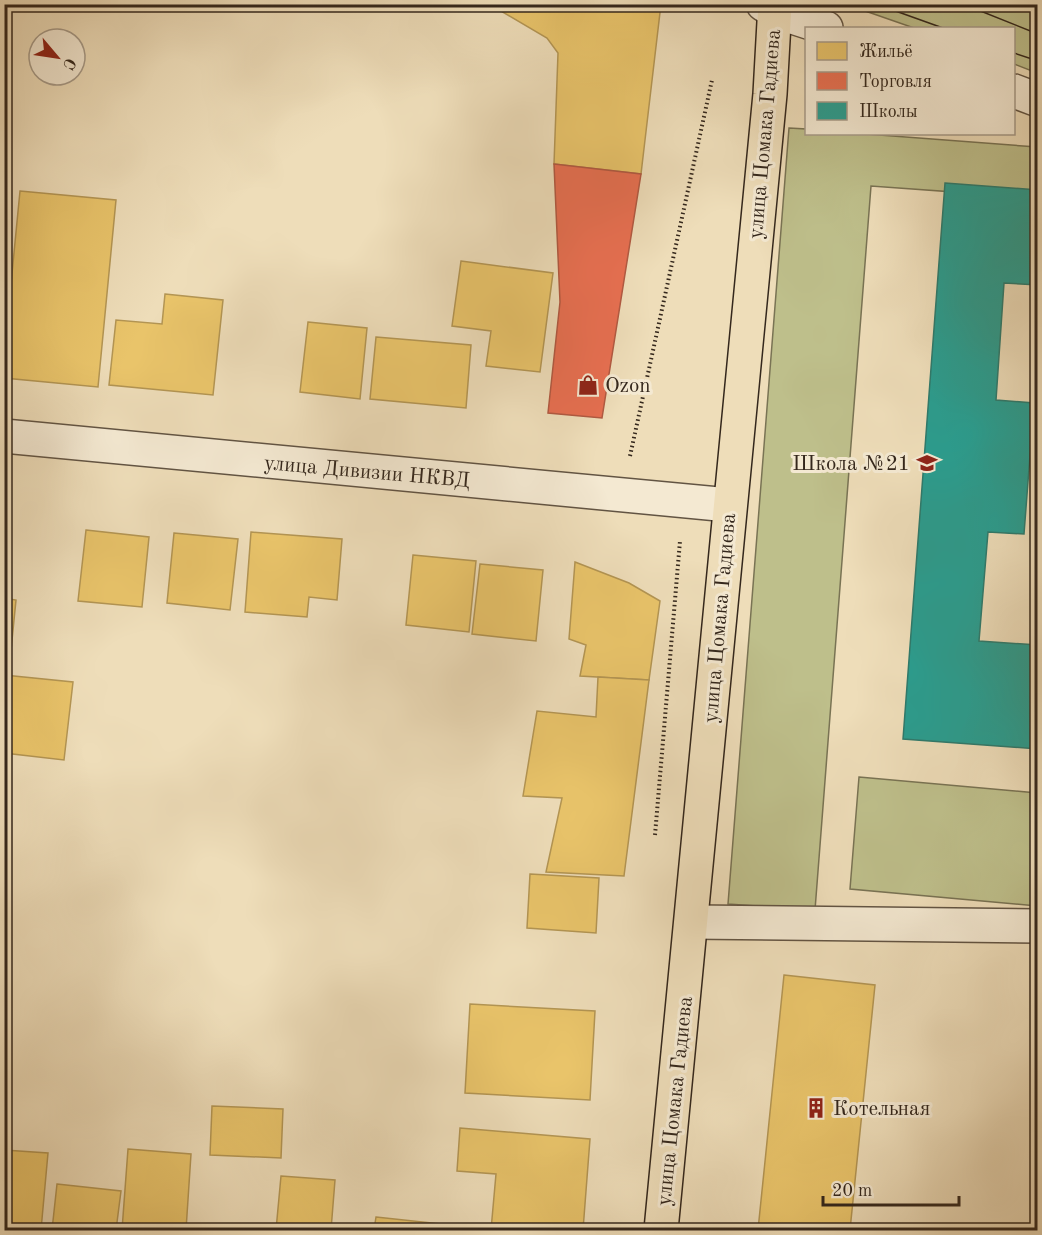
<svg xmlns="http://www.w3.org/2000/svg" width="1042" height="1235" viewBox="0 0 1042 1235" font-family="'Old Standard TT',serif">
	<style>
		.green { fill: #bebf8b; stroke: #797354; stroke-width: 1.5 }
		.homes { fill: #e9c46a; stroke: #b39553; stroke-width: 1.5 }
		.shops { fill: #e76f51; stroke: #b15941; stroke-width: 1.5 }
		.schools { fill: #2a9d8f; stroke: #2d7a6c; stroke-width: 1.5 }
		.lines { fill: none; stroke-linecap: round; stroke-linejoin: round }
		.minor-casing { stroke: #625443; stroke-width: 36 }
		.major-casing { stroke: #34271c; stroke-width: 36 }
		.path { stroke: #34271c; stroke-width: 4; stroke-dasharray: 1.5 3; stroke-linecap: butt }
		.minor { stroke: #f4e9d2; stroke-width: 33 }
		.major { stroke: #eeddb9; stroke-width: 33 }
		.tram { stroke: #34271c; stroke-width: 1.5 }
		.labels { text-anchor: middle; stroke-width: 6; stroke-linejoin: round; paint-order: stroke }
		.street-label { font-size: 21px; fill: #34271c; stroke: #f4e9d2 }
		.poi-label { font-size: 21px; fill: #34271c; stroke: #f4e9d2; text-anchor: start }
	</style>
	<rect width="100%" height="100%" fill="#eeddb9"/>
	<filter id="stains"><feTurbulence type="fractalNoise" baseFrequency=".00333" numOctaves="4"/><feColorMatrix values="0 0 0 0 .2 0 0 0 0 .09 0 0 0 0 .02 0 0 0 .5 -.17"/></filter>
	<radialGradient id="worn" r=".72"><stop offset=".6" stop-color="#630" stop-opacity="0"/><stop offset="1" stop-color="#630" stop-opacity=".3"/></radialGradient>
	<!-- green -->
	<g class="green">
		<polygon points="848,5 1037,5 1037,73 1014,64 1014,28 914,28"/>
		<polygon points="789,128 806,129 806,134 866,134 1037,147 1037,198 871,186 815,910 728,904"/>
		<polygon points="859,777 1037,793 1037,906 850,889"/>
	</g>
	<!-- homes -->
	<g class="homes">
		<polygon points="489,4 661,4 641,174 554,164 558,53 547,38"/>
		<polygon points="20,191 116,200 98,387 4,378 4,325 7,325"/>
		<polygon points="461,261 553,273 540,372 486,366 491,331 452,326"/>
		<polygon points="165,294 223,300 213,395 109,385 116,320 162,324"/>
		<polygon points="308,322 367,328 360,399 300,392"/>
		<polygon points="376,337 471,345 466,408 370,399"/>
		<polygon points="86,530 149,537 142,607 78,601"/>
		<polygon points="251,532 342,539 337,600 309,597 307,617 245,612"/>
		<polygon points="174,533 238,539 230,610 167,603"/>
		<polygon points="413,555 476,561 469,632 406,625"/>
		<polygon points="575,562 629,583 660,601 649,680 580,676 586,645 569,639"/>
		<polygon points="480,564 543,570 536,641 472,634"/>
		<polygon points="4,598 16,600 9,670 4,669"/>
		<polygon points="4,675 73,682 64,760 4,753"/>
		<polygon points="598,677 649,680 624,876 546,872 562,798 523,796 537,711 596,717"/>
		<polygon points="530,874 599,878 596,933 527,928"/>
		<polygon points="784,975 875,985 850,1230 758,1230"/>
		<polygon points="470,1004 595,1011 590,1100 465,1093"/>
		<polygon points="212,1106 283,1109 281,1158 210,1155"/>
		<polygon points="460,1128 590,1139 583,1230 491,1230 496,1174 457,1171"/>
		<polygon points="128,1149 191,1154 186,1230 122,1230"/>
		<polygon points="4,1150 48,1153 41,1230 4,1230"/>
		<polygon points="281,1176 335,1180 331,1230 276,1230"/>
		<polygon points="57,1184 121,1191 116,1230 52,1230"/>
		<polygon points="376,1217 488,1229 487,1230 374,1230"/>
	</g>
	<!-- shops -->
	<polygon class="shops" points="554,164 641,174 602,418 548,413 560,302"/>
	<!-- schools -->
	<polygon class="schools" points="945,183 1038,190 1038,285 1004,283 996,400 1034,403 1024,534 988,532 979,641 1038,645 1038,749 903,739"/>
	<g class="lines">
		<!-- minor casing -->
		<g class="minor-casing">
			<g id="minor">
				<polyline points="763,4 774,11 826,28"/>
				<polyline points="1014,91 1038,100"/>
				<polyline points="4,436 729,505"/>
				<polyline points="692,922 1038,926"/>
			</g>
		</g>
		<!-- major casing -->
		<g class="major-casing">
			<polyline id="major" points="661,1230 770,94 775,4"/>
		</g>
		<!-- path -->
		<g class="path">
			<polyline points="630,456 712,80"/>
			<polyline points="655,835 680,541"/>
		</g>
		<!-- minor -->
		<use href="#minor" class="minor"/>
		<!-- major -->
		<use href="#major" class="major"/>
		<!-- tram -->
		<g class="tram">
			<polyline points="876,4 943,28"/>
			<polyline points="963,4 1038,34"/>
			<polyline points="1014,53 1038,61"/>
		</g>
	</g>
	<!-- icons -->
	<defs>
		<g id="shop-bare" transform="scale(1.62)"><path d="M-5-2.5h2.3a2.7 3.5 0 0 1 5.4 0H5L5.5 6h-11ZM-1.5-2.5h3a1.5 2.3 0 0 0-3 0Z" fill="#8f2418" stroke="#f4e9d2" stroke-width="2.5" paint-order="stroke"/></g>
		<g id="school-bare" transform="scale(1.62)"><path d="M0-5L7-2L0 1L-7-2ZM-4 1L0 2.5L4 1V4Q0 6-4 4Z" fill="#8f2418" stroke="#f4e9d2" stroke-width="2.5" paint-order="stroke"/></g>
		<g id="building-bare" transform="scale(1.62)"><path d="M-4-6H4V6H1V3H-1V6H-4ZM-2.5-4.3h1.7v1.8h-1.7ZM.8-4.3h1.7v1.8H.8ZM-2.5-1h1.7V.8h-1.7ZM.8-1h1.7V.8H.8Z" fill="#8f2418" stroke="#f4e9d2" stroke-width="2.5" paint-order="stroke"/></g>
	</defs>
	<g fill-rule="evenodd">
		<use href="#shop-bare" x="588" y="385"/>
		<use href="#school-bare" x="927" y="463"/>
		<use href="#building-bare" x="816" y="1108"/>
	</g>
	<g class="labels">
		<!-- street labels -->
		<g class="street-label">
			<text transform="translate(764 134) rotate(-85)" y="7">улица Цомака Гадиева</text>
			<text transform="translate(367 471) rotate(5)" y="7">улица Дивизии НКВД</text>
			<text transform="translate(719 618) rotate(-85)" y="7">улица Цомака Гадиева</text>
			<text transform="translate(674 1101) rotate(-84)" y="7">улица Цомака Гадиева</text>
		</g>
		<!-- poi labels -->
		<g class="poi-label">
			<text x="605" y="392">Ozon</text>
			<text x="910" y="470" text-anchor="end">Школа №21</text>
			<text x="833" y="1115">Котельная</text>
		</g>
	</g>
	<!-- margin -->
	<rect width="1042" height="1235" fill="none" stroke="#eeddb9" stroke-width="24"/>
	<rect x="6" y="6" width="1030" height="1223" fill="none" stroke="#34271c" stroke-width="3"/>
	<rect x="12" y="12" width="1018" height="1211" fill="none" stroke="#34271c" stroke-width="1.5"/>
	<!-- legend -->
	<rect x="805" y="27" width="210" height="108" fill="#f4e9d2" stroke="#a79b89" stroke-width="1.5"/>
	<rect x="817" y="42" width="30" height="18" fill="#e9c46a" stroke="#a79b89" stroke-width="1.5"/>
	<text x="859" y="57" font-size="18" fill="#34271c">Жильё</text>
	<rect x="817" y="72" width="30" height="18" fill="#e76f51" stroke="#a79b89" stroke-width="1.5"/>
	<text x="859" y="87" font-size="18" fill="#34271c">Торговля</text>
	<rect x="817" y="102" width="30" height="18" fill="#2a9d8f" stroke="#a79b89" stroke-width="1.5"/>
	<text x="859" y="117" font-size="18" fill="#34271c">Школы</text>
	<!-- north arrow -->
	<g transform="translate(57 57) rotate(119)"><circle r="28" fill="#f4e9d2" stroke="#a79b89" stroke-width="1.5"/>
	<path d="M0-4.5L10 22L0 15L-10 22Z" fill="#8f2418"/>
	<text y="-9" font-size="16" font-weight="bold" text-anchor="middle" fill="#34271c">С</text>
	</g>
	<!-- scale -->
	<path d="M823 1196v9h136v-9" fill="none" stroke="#34271c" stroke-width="3"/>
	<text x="832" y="1196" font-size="18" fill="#34271c" stroke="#f4e9d2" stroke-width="4.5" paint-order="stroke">20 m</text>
	<rect width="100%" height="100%" filter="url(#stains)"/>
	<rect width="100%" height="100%" fill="url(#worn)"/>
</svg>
